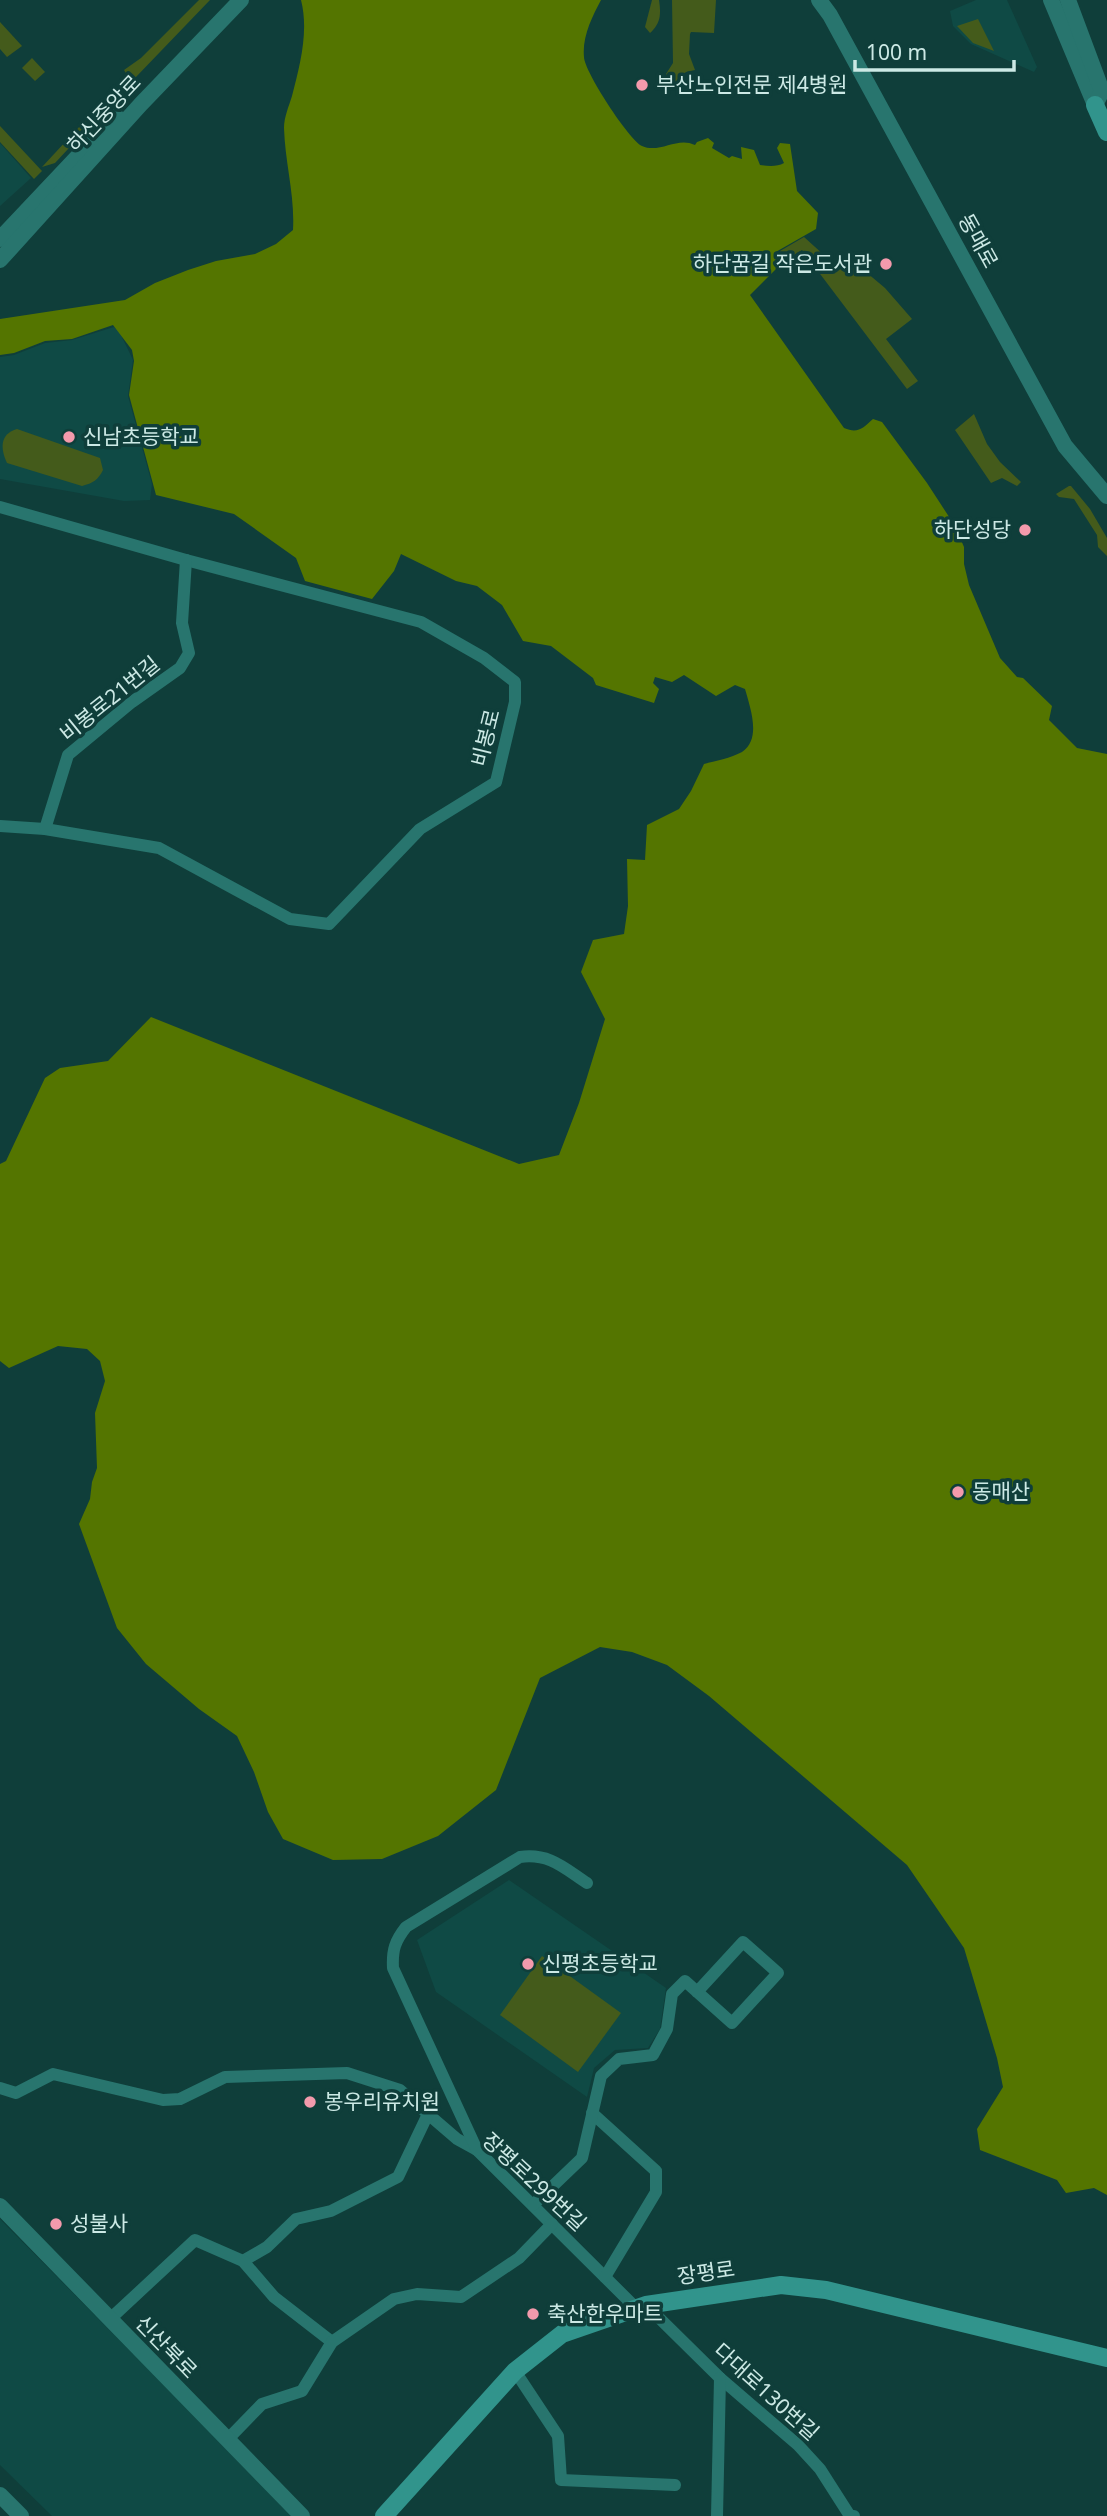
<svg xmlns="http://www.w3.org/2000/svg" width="1107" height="2516" viewBox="0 0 1107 2516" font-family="'Noto Sans','Noto Sans KR',sans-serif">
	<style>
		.built { fill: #0f4a45 }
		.green { fill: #445b1b }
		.forest { fill: #547500 }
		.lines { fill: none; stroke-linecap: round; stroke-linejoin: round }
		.minor { stroke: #28756e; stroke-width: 12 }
		.tertiary { stroke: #28756e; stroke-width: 16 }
		.secondary { stroke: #31948c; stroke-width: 18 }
		.poi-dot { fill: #f39aac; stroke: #0f3e3a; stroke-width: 2.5 }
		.labels { text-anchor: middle; stroke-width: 7; stroke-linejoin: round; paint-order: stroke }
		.poi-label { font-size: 21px; fill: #cce9e5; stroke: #0f3e3a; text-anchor: start }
		.street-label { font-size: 21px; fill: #cce9e5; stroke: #0f3e3a }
	</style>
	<rect width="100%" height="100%" fill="#0f3e3a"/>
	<!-- built -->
	<g class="built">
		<polygon points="976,0 1007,0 1037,67 1034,72 971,44 953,26 950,11"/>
		<polygon points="0,143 31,178 0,206"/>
		<polygon points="114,327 119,331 133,360 128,396 152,484 150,500 124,501 0,479 0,357 14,355 45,343 72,340"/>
		<polygon points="509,1880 666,1988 660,2029 648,2048 615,2050 594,2068 587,2097 436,1992 417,1940"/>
		<polygon points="0,2219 293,2516 52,2516 0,2465"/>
	</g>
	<!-- green -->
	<g class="green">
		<polygon points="199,0 210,0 135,78 130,80 124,70 141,58"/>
		<path d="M652 0H659C661 14 661 23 650 33L645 27Z"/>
		<polygon points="672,0 716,0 714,33 691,32 690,34 689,54 695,70 686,72 680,77 683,95 680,96 666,74 673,63"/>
		<polygon points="978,19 994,51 973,43 957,26"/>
		<polygon points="0,22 22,46 7,57 0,49"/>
		<polygon points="32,58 45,72 35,81 22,68"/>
		<polygon points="119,84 123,90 55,163 42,167"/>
		<polygon points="0,126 42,171 34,179 0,142"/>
		<polygon points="804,237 835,265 841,263 841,259 848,257 885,288 912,319 886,339 918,381 907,389 802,250 782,263 778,259 780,251"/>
		<polygon points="974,414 987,444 1000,462 1021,482 1017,486 1002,478 991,483 955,430"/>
		<path d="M17 429 100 458 103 470C98 480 93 483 82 486L7 463C0 448 0 434 17 429Z"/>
		<polygon points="1069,486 1071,486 1090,509 1107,538 1107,556 1098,547 1097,535 1074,499 1059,497 1056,494"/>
		<polygon points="542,1956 621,2013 578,2072 500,2015"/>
	</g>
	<!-- forest -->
	<path class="forest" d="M301 0H601C592 17 582 37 584 57 584 71 629 140 642 146 660 154 677 136 695 145L697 142 708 138 714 143 712 148 729 158 732 156 742 159 741 147 754 150 760 165C768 166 777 167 784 163L777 148 780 143 790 144 797 191 818 213 816 229 774 253 778 267 750 295 844 428C858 434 863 428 873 419L882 422 927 483 955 526 964 547V564L969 585 1000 658 1017 677 1023 678 1052 706 1049 720 1077 748 1107 754V2195L1094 2188 1066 2193 1057 2180 980 2150 977 2129 1003 2087 997 2058 964 1948 907 1865 709 1696 667 1665 632 1652 600 1647 540 1678 496 1790 438 1836 382 1859 333 1860 283 1839 268 1812 254 1772 237 1736 199 1709 146 1664 117 1628 79 1524 90 1499 92 1482 97 1468 95 1413 105 1381 100 1361 87 1349 58 1346 9 1368 0 1361V1164L6 1161 45 1078 60 1068 108 1061 151 1017 519 1164 559 1155 579 1103 605 1019 581 972 593 940 624 934 628 906 627 859 645 860 647 825 679 809 691 791 704 764C715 761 731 758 742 752 762 739 750 707 745 689L735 685 716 696 684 675 672 682 655 677 653 683 659 689 654 703 596 685 593 678 551 646 523 641 502 605 477 586 456 581 401 554 394 571 372 599 305 581 296 558 234 514 156 495 129 395 134 361 132 350 113 325 72 339 45 341 14 353 0 355V319L125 300 155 283 188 270 216 261 255 254 276 244 293 230C295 195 285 163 284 128 284 117 289 106 292 96 300 65 309 31 301 0Z"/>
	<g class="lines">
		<!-- minor -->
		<g class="minor">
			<polyline points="0,507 186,560 421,622 484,658 515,682 515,702 496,782 420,829 329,924 290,919 159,848 45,829 0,826"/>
			<polyline points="45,829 68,755 132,702 180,668 189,653 182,623 186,560"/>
			<polyline points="0,2088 16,2093 53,2074 163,2100 180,2099 225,2077 347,2073 400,2090 457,2139 477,2150 636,2308"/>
			<polyline points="592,2113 656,2171 656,2192 605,2277"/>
			<path d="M477 2150 393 1968C392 1950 395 1941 406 1927L520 1857C550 1853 564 1868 587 1883"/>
			<polyline points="533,2205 582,2158 601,2076 619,2059 653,2055 667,2029 672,1994 685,1981 732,2023 778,1973 743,1942 697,1992"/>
			<polyline points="243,2261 267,2247 296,2219 331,2211 398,2177 428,2114"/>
			<polyline points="646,2305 720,2378 798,2445 820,2469 850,2516 854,2516"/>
			<polyline points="110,2319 195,2240 243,2261 274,2297 332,2342"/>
			<polyline points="515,2371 558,2436 561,2480 675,2485"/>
			<polyline points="227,2440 262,2404 302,2391 332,2342 394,2299 417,2294 461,2297 519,2258 552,2224"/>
			<polyline points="717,2516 720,2378"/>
		</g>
		<!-- tertiary -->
		<g class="tertiary">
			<polyline points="819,0 830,15 1065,446 1107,496"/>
			<polyline points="1051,0 1095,105"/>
			<polyline points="1068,0 1102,91 1095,105"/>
			<polyline points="0,239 116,116"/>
			<polyline points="0,260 141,104 241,0"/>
			<polyline points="0,2206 302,2516"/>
			<polyline points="0,2495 21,2516"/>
		</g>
		<!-- secondary -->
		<g class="secondary">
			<polyline points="1095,105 1107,132"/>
			<polyline points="384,2516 515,2371 562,2334 646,2305 781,2285 826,2290 1107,2358"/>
		</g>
	</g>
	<!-- markers -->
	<g class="poi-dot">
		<circle cx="642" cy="85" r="7"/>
		<circle cx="886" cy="264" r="7"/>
		<circle cx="69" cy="437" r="7"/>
		<circle cx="1025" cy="530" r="7"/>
		<circle cx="958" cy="1492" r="7"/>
		<circle cx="528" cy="1964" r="7"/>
		<circle cx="310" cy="2102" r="7"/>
		<circle cx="56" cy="2224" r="7"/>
		<circle cx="533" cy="2314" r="7"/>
	</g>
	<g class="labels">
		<!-- poi labels -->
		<g class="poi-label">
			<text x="656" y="92">부산노인전문 제4병원</text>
			<text x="872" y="271" text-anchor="end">하단꿈길 작은도서관</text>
			<text x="83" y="444">신남초등학교</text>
			<text x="1011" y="537" text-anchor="end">하단성당</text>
			<text x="972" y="1499">동매산</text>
			<text x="542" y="1971">신평초등학교</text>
			<text x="324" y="2109">봉우리유치원</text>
			<text x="70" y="2231">성불사</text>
			<text x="547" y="2321">축산한우마트</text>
		</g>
		<!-- street labels -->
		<g class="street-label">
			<text transform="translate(104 114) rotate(-47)" y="7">하신중앙로</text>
			<text transform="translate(978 241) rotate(61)" y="7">동매로</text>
			<text transform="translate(110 699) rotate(-39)" y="7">비봉로21번길</text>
			<text transform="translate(486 738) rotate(-76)" y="7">비봉로</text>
			<text transform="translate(534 2182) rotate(43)" y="7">장평로299번길</text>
			<text transform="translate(706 2273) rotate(-8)" y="7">장평로</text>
			<text transform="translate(166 2347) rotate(46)" y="7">신산북로</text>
			<text transform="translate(766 2392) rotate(42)" y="7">다대로130번길</text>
		</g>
	</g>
	<!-- scale -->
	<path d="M855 60v10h159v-10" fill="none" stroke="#cce9e5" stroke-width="3.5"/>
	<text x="866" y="60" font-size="21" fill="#cce9e5" stroke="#0f3e3a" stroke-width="5" paint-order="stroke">100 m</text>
</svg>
